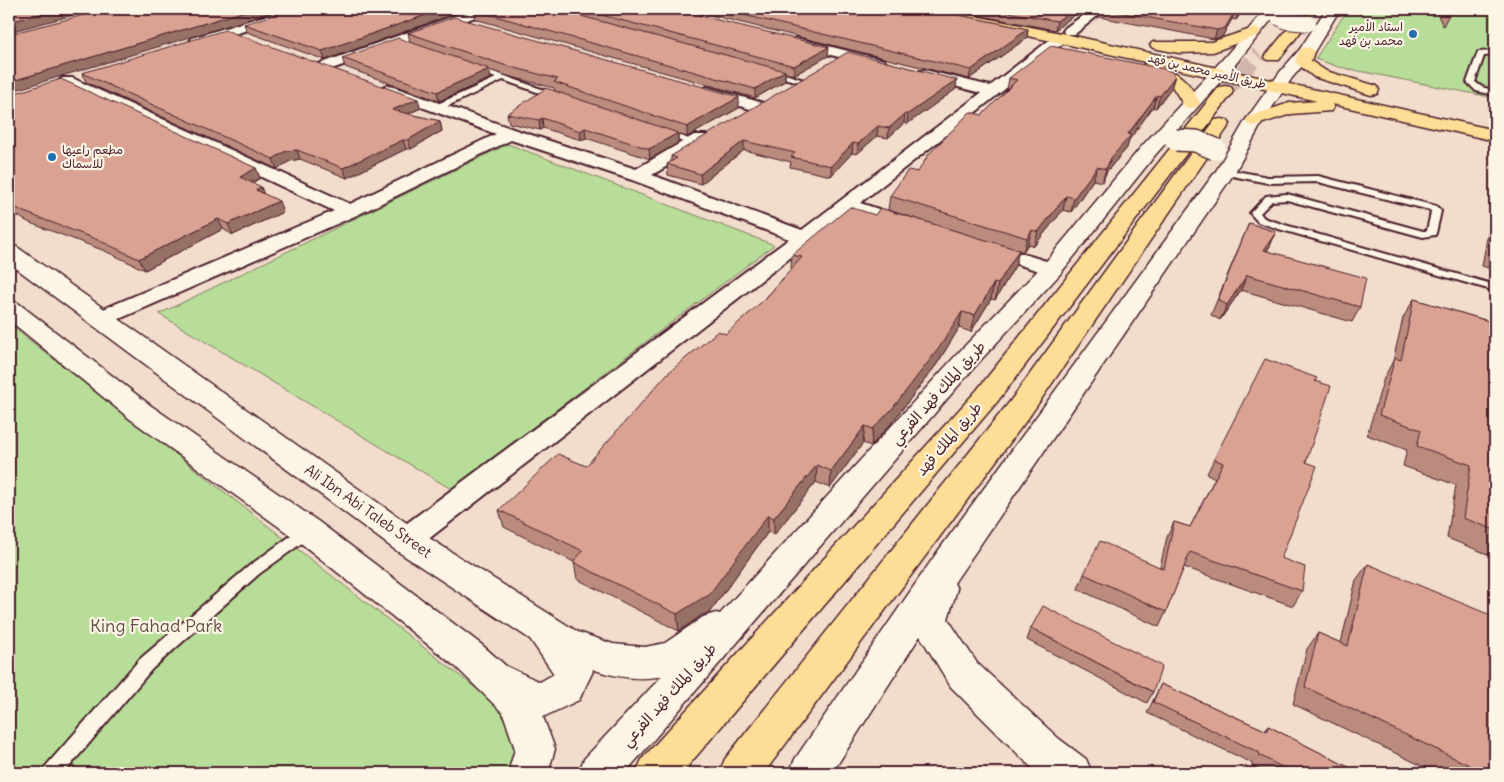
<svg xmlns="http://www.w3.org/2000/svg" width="1504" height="782" viewBox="0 0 1504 782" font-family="Delius,'Playpen Sans Arabic',sans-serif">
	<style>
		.green { fill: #b7dd98; stroke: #807e62 }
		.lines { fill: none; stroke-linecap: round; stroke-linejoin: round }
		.highway-tunnel { stroke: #d0b6ac; stroke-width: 16; stroke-dasharray: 16 8; stroke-linecap: butt }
		.lane-casing { stroke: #4a1f2b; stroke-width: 4 }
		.street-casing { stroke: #4a1f2b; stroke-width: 4 }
		.secondary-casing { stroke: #4a1f2b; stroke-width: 3 }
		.highway-casing { stroke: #4a1f2b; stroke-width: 3 }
		.lane { fill: #fcf5e5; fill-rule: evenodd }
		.street { fill: #fcf5e5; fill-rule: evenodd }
		.secondary { fill: #fcf5e5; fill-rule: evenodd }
		.highway { fill: #fedd96; fill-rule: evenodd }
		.secondary-bridge-far1-casing { stroke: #4a1f2b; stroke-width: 18; stroke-linecap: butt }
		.secondary-bridge-casing { stroke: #4a1f2b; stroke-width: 24; stroke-linecap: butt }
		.secondary-bridge-far1 { stroke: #fcf5e5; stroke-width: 16 }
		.secondary-bridge { stroke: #fcf5e5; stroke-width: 21 }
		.wall { fill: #bb8b7e; stroke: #4a1f2b }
		.shaded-wall { fill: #987166; stroke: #4a1f2b }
		.building { fill: #d9a292; stroke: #4a1f2b }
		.poi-dot { fill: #1f6fb2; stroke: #fcf5e5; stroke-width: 2 }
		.labels { text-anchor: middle; stroke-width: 4.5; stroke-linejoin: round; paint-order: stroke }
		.far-poi-label { font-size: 12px; fill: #4a1f2b; stroke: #fcf5e5; text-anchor: end }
		.far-street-label { font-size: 12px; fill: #4a1f2b; stroke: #fcf5e5 }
		.street-label { font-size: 15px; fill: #4a1f2b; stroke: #fcf5e5 }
		.near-park-label { font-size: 18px; fill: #654e46; stroke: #fcf5e5 }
	</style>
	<rect width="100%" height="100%" fill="#f2dccc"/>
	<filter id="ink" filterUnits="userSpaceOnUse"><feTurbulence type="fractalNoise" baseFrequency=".02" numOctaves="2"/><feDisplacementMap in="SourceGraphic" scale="10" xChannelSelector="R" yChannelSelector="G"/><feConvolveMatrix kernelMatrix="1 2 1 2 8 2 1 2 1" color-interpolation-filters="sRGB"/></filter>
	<g filter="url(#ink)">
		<!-- green -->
		<g class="green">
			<polygon points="1348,9 1495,9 1495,98 1339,67 1315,59"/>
			<polygon points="508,144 774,245 451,489 159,314"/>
			<polygon points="9,324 509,714 520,762 517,773 9,773"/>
		</g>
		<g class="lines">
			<!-- highway-tunnel -->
			<polyline class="highway-tunnel" points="1225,91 1259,54"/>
			<!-- lane casing -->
			<g class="lane-casing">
				<g id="lane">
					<polygon points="1495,51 1495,55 1484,56 1475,82 1482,87 1495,91 1495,95 1476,91 1467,82 1478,52"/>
					<polygon points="471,66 477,66 561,96 554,98 503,80 439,110 433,110 433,106 496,78 471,70"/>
					<polygon points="766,70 772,70 804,80 800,82 766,74"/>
					<polygon points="661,130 667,130 698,143 694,146 661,134"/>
					<polygon points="1225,169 1268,177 1318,176 1436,206 1441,211 1436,233 1435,235 1423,237 1287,200 1272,201 1260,213 1264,218 1285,225 1495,285 1495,291 1279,229 1258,222 1250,213 1266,196 1287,194 1423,231 1427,231 1431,212 1430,210 1318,182 1268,183 1222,174 1222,170"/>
					<polygon points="308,525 313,527 315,531 313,535 259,574 152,669 64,773 43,773 45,767 140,659 249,566 303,527"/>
				</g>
			</g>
			<!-- street casing -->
			<g class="street-casing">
				<g id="street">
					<polygon points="288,9 307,9 306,12 202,44 192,44 190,41 192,38"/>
					<polygon points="473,9 490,9 489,12 329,70 319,70 317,67 319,64"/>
					<path d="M689 9H706C702 15 690 19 682 17L681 14Z"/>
					<polygon points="1092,9 1106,9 1075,34 1065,34 1063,31 1065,28"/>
					<polygon points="1061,34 1066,35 1068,38 1066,41 860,203 915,221 918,225 915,229 908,231 901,229 849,212 417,548 406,552 395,548 391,540 395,532 789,239 632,180 511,140 357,215 110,323 102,325 94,323 91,318 94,313 334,211 62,84 59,81 62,78 72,78 350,204 496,134 383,93 380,90 383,87 388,85 516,130 636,169 694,135 706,135 708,139 706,143 652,175 802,230 981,93 920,77 918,74 920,71 925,70 990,86 1056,35"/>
					<polygon points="796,38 884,60 886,63 884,66 879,67 791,45 789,42"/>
					<polygon points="707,87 763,103 765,106 763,109 757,111 702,95 699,92 702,89"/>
					<polygon points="985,242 1059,265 1063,269 1059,273 1052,275 978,252 975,248 978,244"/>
				</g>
			</g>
			<!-- secondary casing -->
			<g class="secondary-casing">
				<g id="secondary">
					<path d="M1266 9H1280L1234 66 1156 154 1060 274 978 363 625 773H578L584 759 662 676C637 681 615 677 592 669L593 671 579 700 543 717 555 749 548 773H508L515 749 503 713 456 667 297 540 130 419 9 320V301L18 303 150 405 319 522 482 645 506 666 540 682 554 674 530 639 394 549 9 263V245L17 247 418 531 578 632 613 644 645 647 665 643 703 617 716 613 720 614 960 351 1044 264 1142 146 1222 60Z"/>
					<polygon points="1326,9 1340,9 1314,52 1292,78 1263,121 1235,172 954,583 957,589 948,619 977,663 1058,738 1086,759 1092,773 1040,773 1030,766 951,687 920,636 832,773 789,773 795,759 936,554 1216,171 1245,121 1280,72 1300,49"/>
				</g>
			</g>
			<!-- highway casing -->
			<g class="highway-casing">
				<g id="highway">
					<polygon points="911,9 938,9 1061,33 1495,130 1495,141 1332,104 1334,107 1331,111 1291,114 1254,126 1248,125 1245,121 1248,117 1289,103 1317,101 1061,43 918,13"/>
					<polygon points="1304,9 1318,9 1279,60 1267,60 1265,57 1267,54"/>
					<polygon points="1254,28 1259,29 1261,32 1259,35 1213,52 1179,53 1153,48 1150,45 1153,42 1211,42"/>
					<polygon points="1306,47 1312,49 1314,52 1311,61 1326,71 1377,86 1379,90 1377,94 1371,95 1314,77 1295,62 1300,49"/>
					<path d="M1149 63C1176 70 1187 77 1200 103L1197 107 1191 108 1185 107 1170 83 1143 71 1141 68 1143 65Z"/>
					<polygon points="1225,86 1231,87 1233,91 1231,95 997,402 682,773 636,773 642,759 977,390 1219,87"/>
					<polygon points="1221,119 1227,120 1230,124 1031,414 764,773 719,773 725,759 1011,400 1215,120"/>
				</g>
			</g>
			<!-- lane -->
			<use href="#lane" class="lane"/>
			<!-- street -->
			<use href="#street" class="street"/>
			<!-- secondary -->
			<use href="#secondary" class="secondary"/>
			<!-- highway -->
			<use href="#highway" class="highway"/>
			<!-- secondary-bridge-far1 casing -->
			<g class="secondary-bridge-far1-casing">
				<polyline id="secondary-bridge-far1" points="1279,17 1287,21 1308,23"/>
			</g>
			<!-- secondary-bridge casing -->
			<g class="secondary-bridge-casing">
				<polyline id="secondary-bridge" points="1176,140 1196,141 1215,149"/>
			</g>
			<!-- secondary-bridge-far1 -->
			<use href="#secondary-bridge-far1" class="secondary-bridge-far1"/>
			<!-- secondary-bridge -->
			<use href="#secondary-bridge" class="secondary-bridge"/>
		</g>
		<!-- wall -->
		<g class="wall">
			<polygon points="468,9 325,60 247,32 244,24"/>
			<polygon points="479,9 672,9 828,56 794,75 785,73 785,81 755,98 475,19 474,10"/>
			<polygon points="686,9 929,9 1028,29 1027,38 969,79"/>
			<polygon points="946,9 1090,9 1082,14 1077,13 1055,30"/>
			<polygon points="1101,9 1246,9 1245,11 1243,10 1236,20 1232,19 1222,37 1214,39 1099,17"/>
			<polygon points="1435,9 1452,9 1443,26"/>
			<polygon points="408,33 739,108 687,137 678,134 678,143 650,159 586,138 581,140 543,128 540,130 509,123 507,114 555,91 554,88 508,76 489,70 491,78 439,101 345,67 342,58 410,42"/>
			<polygon points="82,73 421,108 408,114 440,121 442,131 411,149 406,149 347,178 300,159 290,161 277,169 86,82"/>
			<polygon points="1175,76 1171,88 1156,108 1153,107 1129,140 1127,148 1107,171 1102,182 1093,180 1071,212 1063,210 1034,246 1028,244 1023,252 1019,250 1015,266 995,300 991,299 971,332 959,328 937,364 890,425 871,446 863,443 830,488 816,482 774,535 768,532 709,613 702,615 679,631 577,579 574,562 504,527 499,510 586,466 765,299 791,269 792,255 875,215 968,235 888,210 890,196 918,172 982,115 1007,90 1009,78"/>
			<polygon points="956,89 907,124 904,123 888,138 877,136 857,154 852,153 831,176 790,167 791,162 744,150 701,184 668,175 667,164 671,162 671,156"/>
			<polygon points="9,95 256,168 260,178 252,183 261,187 263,193 283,212 233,235 223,229 145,270 105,251 30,223 9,211"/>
			<polygon points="1495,194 1495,270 1482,266"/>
			<polygon points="1249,223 1276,232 1270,246 1267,251 1360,307 1352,322 1241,290 1220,320 1211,315"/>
			<polygon points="1414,299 1495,323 1495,557 1447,538 1456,485 1403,466 1407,450 1367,435 1384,378 1393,361 1403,318"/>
			<polygon points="1315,381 1306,462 1281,558 1302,591 1293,606 1184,567 1166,612 1159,627 1078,589 1084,574 1160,567 1167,537 1174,522 1190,527 1215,478 1207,474 1214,459"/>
			<polygon points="1368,564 1495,773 1437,773 1293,704 1307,649 1318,633 1341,643 1356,580"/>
			<polygon points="1031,628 1153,692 1147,703 1027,640"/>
			<polygon points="1161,684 1265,730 1268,726 1360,773 1266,773 1252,766 1252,763 1147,713"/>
		</g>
		<!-- shaded-wall -->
		<g class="shaded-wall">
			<polygon points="61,9 97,9 9,32 9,22"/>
			<polygon points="252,9 283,9 9,92 9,82"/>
			<polygon points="443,9 468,9 325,60 322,51"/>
			<polygon points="1074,9 1078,9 1077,13 1055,30 1057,21"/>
			<polygon points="1083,9 1090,9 1082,14"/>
			<polygon points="1241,9 1244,9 1236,20 1239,12"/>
			<polygon points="1235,11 1232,19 1222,37 1214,39 1217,30"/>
			<polygon points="1028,29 1027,38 969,79 971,70"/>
			<polygon points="829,47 828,56 794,75 794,66"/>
			<polygon points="489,69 491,78 439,101 437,92"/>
			<polygon points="785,71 785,81 755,98 755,89"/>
			<polygon points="1175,76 1171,88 1156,108 1160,96"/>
			<polygon points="957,80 956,89 907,124 908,114"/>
			<polygon points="1157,95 1153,107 1129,140 1127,148 1107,171 1102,182 1106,169 1111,158"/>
			<polygon points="739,97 739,108 687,137 687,127"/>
			<polygon points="418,99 421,108 395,119 392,110"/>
			<polygon points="905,114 904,123 888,138 889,128"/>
			<polygon points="542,118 543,128 540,130 539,120"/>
			<polygon points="440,121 442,131 411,149 408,140"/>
			<polygon points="878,126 877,136 857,154 858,144"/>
			<polygon points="585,128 586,138 581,140 580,131"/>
			<polygon points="678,133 678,143 650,159 649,149"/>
			<polygon points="403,140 406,149 347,178 343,168"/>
			<polygon points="744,141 744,150 701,184 700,174"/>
			<polygon points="853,143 852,153 831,176 831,166"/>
			<polygon points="297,150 300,159 290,161 277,169 273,159 286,151"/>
			<polygon points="1097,167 1093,180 1071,212 1074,198"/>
			<polygon points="256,168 260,178 244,187 240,177"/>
			<polygon points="261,187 265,198 256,190"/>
			<polygon points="1066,196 1063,210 1034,246 1038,232"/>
			<polygon points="279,201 283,212 233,235 228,224"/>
			<polygon points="218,219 223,229 145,270 139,259"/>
			<polygon points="1032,230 1028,244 1023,252 1027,238"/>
			<polygon points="1276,232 1270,246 1258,265 1264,250"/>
			<polygon points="1019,250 1015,266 995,300 998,284"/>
			<polygon points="1247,275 1241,290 1220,320 1227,305"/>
			<polygon points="994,283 991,299 971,332 975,315"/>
			<polygon points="962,312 959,328 937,364 890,425 871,446 873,429"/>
			<polygon points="865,426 863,443 830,488 831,471"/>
			<polygon points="817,465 816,482 774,535 774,518"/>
			<polygon points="768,515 768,532 709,613 702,615 679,631 677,614"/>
		</g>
		<!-- building -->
		<g class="building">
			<polygon points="9,9 61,9 9,22"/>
			<polygon points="108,9 252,9 9,82 9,34"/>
			<polygon points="293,9 443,9 322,51 244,24"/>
			<polygon points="479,9 555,9 785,71 755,89 474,10"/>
			<polygon points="579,9 672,9 829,47 794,66"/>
			<polygon points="719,9 929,9 1028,29 971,70"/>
			<polygon points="991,9 1074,9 1057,21"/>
			<polygon points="1101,9 1241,9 1239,12 1235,11 1225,28 1217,30"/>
			<polygon points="454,17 739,97 687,127 554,82 558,79 507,66 408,33"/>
			<polygon points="225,30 418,99 392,110 440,121 408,140 403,140 343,168 297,150 286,151 273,159 82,73"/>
			<polygon points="398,38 489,69 437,92 342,58"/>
			<polygon points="1051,46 1164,69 1172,72 1175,76 1160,96 1157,95 1128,134 1131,135 1111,158 1106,169 1097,167 1074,198 1066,196 1038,232 1032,230 1027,238 890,196 908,170 918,172 928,155 970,112 982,115 1017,80 1009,78"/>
			<polygon points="848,52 957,80 908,114 905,114 889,128 878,126 858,144 853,143 831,166 791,157 795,153 744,141 700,174 667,164 677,158 671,156"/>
			<polygon points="61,79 256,168 240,177 261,187 256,190 279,201 228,224 218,219 139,259 98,240 24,212 9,204 9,95"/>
			<polygon points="546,88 678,133 649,149 585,128 580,131 542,118 539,120 507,114"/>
			<polygon points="850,207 875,215 880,208 1019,250 998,284 994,283 975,315 962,312 939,348 892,409 873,429 865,426 831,471 817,465 774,518 768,515 708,596 701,599 677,614 573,562 583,551 499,510 558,454 586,466 667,374 718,331 726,334 765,299 802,257 792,255"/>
			<polygon points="1249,223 1276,232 1264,250 1366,278 1360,307 1247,275 1227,305 1218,300"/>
			<polygon points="1414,299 1495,323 1495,530 1463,518 1471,465 1417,446 1421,430 1379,415 1395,358 1401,360"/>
			<polygon points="1265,359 1317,378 1315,381 1331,386 1306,462 1317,466 1281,558 1305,567 1302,591 1190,552 1166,612 1084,574 1100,541 1164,569 1174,522 1190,527 1223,463 1214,459"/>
			<polygon points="1368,564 1495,617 1495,773 1486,773 1305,687 1318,633 1348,646"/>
			<polygon points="1043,606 1162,666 1153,692 1031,628"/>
			<polygon points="1161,684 1267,731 1268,726 1360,773 1293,773 1259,755 1260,753 1153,702"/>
		</g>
	</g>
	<!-- markers -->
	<g class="poi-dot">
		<circle cx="1413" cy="34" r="5"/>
		<circle cx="52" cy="157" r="5"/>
	</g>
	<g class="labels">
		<!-- far-poi labels -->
		<g class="far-poi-label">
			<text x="1403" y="31">استاد الأمير<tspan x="1403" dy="14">محمد بن فهد</tspan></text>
			<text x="62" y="154" text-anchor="start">مطعم راعيها<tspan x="62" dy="14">للاسماك</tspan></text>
		</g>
		<!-- far-street labels -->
		<g class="far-street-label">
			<text transform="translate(1207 71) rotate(13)" y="4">طريق الأمير محمد بن فهد</text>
		</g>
		<!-- street labels -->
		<g class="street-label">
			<text transform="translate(938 393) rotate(-48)" y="5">طريق الملك فهد الفرعي</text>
			<text transform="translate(949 439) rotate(-49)" y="5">طريق الملك فهد</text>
			<text transform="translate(368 511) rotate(35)" y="5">Ali Ibn Abi Taleb Street</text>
			<text transform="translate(669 695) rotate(-48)" y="5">طريق الملك فهد الفرعي</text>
		</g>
		<!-- near-park labels -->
		<g class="near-park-label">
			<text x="156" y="632">King Fahad Park</text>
		</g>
	</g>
	<!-- margin -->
	<rect width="1504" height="782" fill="none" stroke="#fcf5e5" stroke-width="30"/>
	<rect x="15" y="15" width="1474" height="752" fill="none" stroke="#4a1f2b" stroke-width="2" filter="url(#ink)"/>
</svg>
